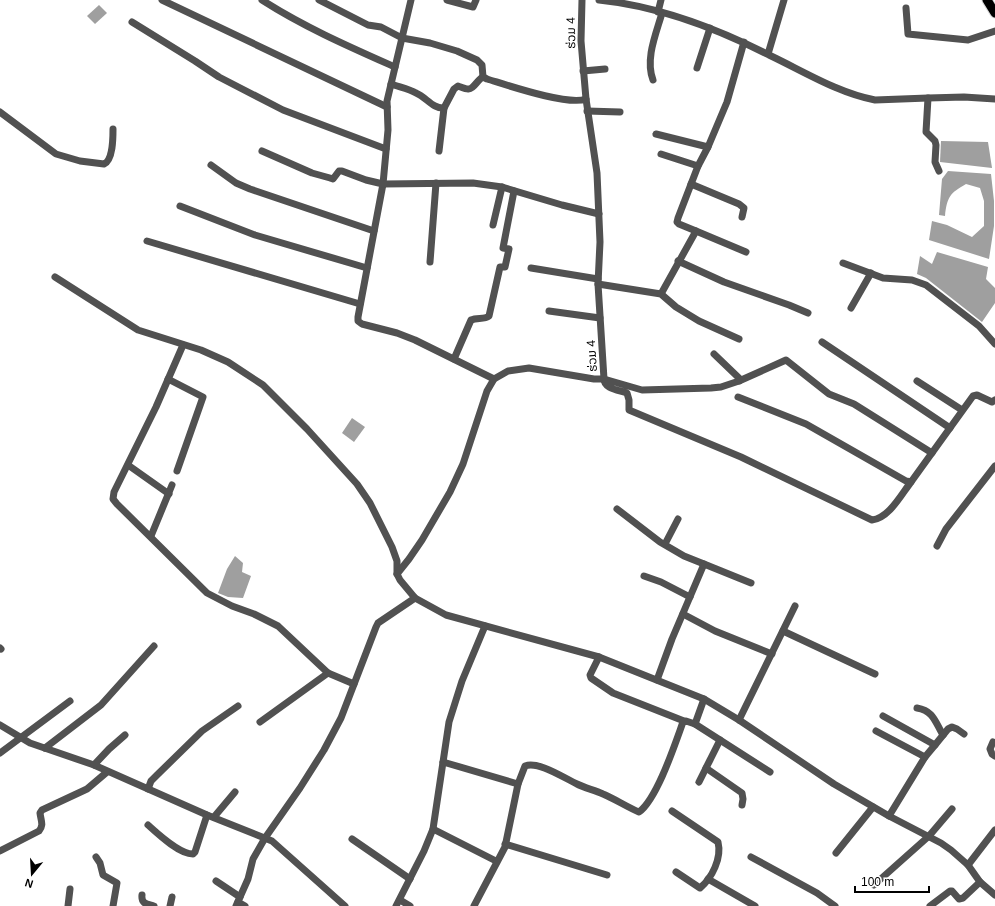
<svg xmlns="http://www.w3.org/2000/svg" width="995" height="906" viewBox="0 0 995 906" font-family="Arial,'Noto Sans Lao',sans-serif">
	<style>
		.water { fill: #9f9f9f }
		.lines { fill: none; stroke-linecap: round; stroke-linejoin: round }
		.major-casing { stroke: #dbdbdb; stroke-width: 11 }
		.minor { stroke: #515151; stroke-width: 7 }
		.major { stroke: #000; stroke-width: 9 }
		.labels { text-anchor: middle; stroke-width: 3; stroke-linejoin: round; paint-order: stroke }
		.street-label { font-size: 12px; fill: #000; stroke: #fff }
	</style>
	<rect width="100%" height="100%" fill="#fff"/>
	<!-- water -->
	<g class="water">
		<polygon points="99,5 107,13 95,24 87,16"/>
		<polygon points="941,141 988,142 992,168 940,162"/>
		<path d="M948 171 991 174 994 201V226L989 259 929 240 932 221 947 225 972 237 984 226V201L980 188 966 184C950 193 947 197 945 216L939 215 942 179Z"/>
		<polygon points="937,252 988,267 986,279 995,288 995,303 982,322 926,278 917,274 920,256 932,264"/>
		<polygon points="352,418 365,427 354,442 342,433"/>
		<polygon points="235,556 243,563 242,572 251,576 243,598 228,597 218,593 227,569"/>
	</g>
	<g class="lines">
		<!-- major casing -->
		<g class="major-casing">
			<polyline id="major" points="987,0 995,13"/>
		</g>
		<!-- minor -->
		<g class="minor">
			<polyline points="162,0 387,107"/>
			<path d="M262 0C304 27 350 47 395 67"/>
			<polyline points="319,0 368,25 381,27 402,38 430,43 457,51 477,60 482,65 483,77"/>
			<polyline points="411,0 387,101 388,130 383,184 358,317 358,321 362,324 397,333 415,340 494,379"/>
			<polyline points="447,0 473,7 476,0"/>
			<path d="M599 0C658 6 716 28 769 55 803 71 838 93 875 100L928 98 964 97 995 99"/>
			<polyline points="906,8 908,34 968,40 995,31"/>
			<polyline points="658,12 661,0"/>
			<polyline points="132,22 195,61 219,77 283,110 386,149"/>
			<polyline points="768,54 784,0"/>
			<polyline points="697,68 710,28"/>
			<polyline points="583,71 605,69"/>
			<path d="M483 77 487 79C507 85 568 106 586 99"/>
			<path d="M653 80C645 59 656 34 662 13"/>
			<path d="M391 84C399 87 409 89 416 93 426 97 433 109 444 108L454 89 458 86C461 87 465 89 468 89 473 90 478 79 483 77"/>
			<polyline points="928,98 926,132 935,141 936,145 935,162 939,171"/>
			<polyline points="587,111 620,112"/>
			<path d="M0 112 56 154 80 161 104 164C113 160 113 138 113 129"/>
			<polyline points="656,134 708,147"/>
			<polyline points="262,151 312,173 330,178 333,179 339,171 342,171 366,180 383,184 473,183 502,187 562,205 599,214"/>
			<polyline points="439,151 444,108"/>
			<polyline points="661,154 698,166"/>
			<polyline points="211,165 236,183 250,189 374,231"/>
			<polyline points="691,184 739,204 744,208 742,217"/>
			<polyline points="180,206 255,235 367,268"/>
			<polyline points="493,225 502,187"/>
			<polyline points="696,231 746,252"/>
			<polyline points="147,241 360,304"/>
			<polyline points="678,261 724,282 789,305 808,313"/>
			<polyline points="430,262 436,183"/>
			<polyline points="843,263 883,278 912,280 926,285 979,326 995,344"/>
			<polyline points="531,268 598,279"/>
			<polyline points="55,277 138,330 201,350 228,362 263,385 307,429 357,484 370,503 392,547 397,561 397,574 400,580 415,598 446,615 599,657 704,699 739,720 834,784 889,816 941,843 951,850 968,865 980,882 995,895"/>
			<polyline points="598,284 661,294 676,307 699,321 739,339"/>
			<polyline points="661,294 696,231 679,224 677,222 678,218 698,166 708,147 727,102 744,42"/>
			<polyline points="851,308 871,273"/>
			<polyline points="549,311 600,318"/>
			<polyline points="822,342 950,428"/>
			<polyline points="183,345 156,407 114,492 113,499 117,504 207,593 232,606 254,614 278,626 328,673 354,684"/>
			<polyline points="714,354 739,378 739,381"/>
			<path d="M454 359 471 320C477 317 484 320 489 316L500 267H505L509 249 503 248 514 191"/>
			<polyline points="168,379 203,397 177,471"/>
			<polyline points="917,381 962,410"/>
			<polyline points="738,397 806,424 906,481 911,482 973,396 977,395 992,402 995,400"/>
			<polyline points="128,465 169,494"/>
			<path d="M911 482C901 495 889 518 872 520L741 457 629 410V400L627 393C619 390 604 389 604 379L642 390 711 388 721 387 739 381 786 360 829 394 854 404 932 453"/>
			<polyline points="617,509 660,542 684,556 704,564"/>
			<polyline points="151,536 172,485"/>
			<polyline points="665,544 678,519"/>
			<polyline points="937,546 946,529 995,466"/>
			<polyline points="397,574 409,559 422,540 450,492 463,464 487,391 494,379 508,371 529,368 594,379 604,379 598,284 600,242 597,173 586,99 581,41 582,0"/>
			<polyline points="644,576 661,582 690,597"/>
			<polyline points="683,614 715,631 772,654"/>
			<polyline points="783,631 875,674"/>
			<polyline points="0,648 1,649"/>
			<polyline points="599,657 590,675 591,678 613,693 684,721"/>
			<polyline points="657,680 672,639 704,564 751,583"/>
			<path d="M917 708C934 711 935 722 943 735"/>
			<polyline points="883,716 935,745 925,757 889,816"/>
			<polyline points="739,720 795,606"/>
			<polyline points="260,722 328,673"/>
			<polyline points="695,724 704,699"/>
			<polyline points="0,725 30,743 94,765 207,815 272,841 345,906"/>
			<polyline points="876,731 925,757"/>
			<polyline points="993,742 990,749 992,754 995,756"/>
			<polyline points="935,745 948,729 952,727 957,729 964,734"/>
			<polyline points="45,748 101,705 154,646"/>
			<polyline points="0,753 70,701"/>
			<polyline points="443,762 518,784"/>
			<polyline points="94,765 109,749 125,735"/>
			<polyline points="706,768 742,793 743,799 742,805"/>
			<polyline points="699,782 720,740"/>
			<polyline points="148,789 151,781 157,775 202,731 238,706"/>
			<path d="M672 811 718 842C722 858 712 878 700 888L676 872"/>
			<polyline points="214,817 235,792"/>
			<path d="M148 825C158 834 179 854 193 854L195 852 207 815"/>
			<polyline points="433,829 496,861"/>
			<polyline points="352,839 410,879"/>
			<polyline points="505,844 607,875"/>
			<path d="M0 851 39 831C44 825 41 821 40 813L42 810 87 789 107 772"/>
			<polyline points="836,853 873,807"/>
			<polyline points="96,857 100,863 103,875 117,883 113,906"/>
			<polyline points="751,857 817,893 835,906"/>
			<polyline points="968,865 995,830"/>
			<polyline points="708,879 755,906"/>
			<polyline points="216,881 240,897"/>
			<polyline points="874,885 929,836 952,809"/>
			<path d="M142 895C141 904 147 904 154 906"/>
			<polyline points="400,900 410,906"/>
			<polyline points="238,902 245,906"/>
			<polyline points="68,906 70,889"/>
			<polyline points="170,906 172,897"/>
			<polyline points="236,906 248,879 253,859 265,838 300,788 324,750 341,718 376,627 378,623 415,598"/>
			<polyline points="396,906 424,851 433,829 449,722 462,681 485,626"/>
			<path d="M474 906 505 847 518 784 525 766C539 761 564 778 577 784 585 788 594 790 603 794 615 799 627 807 639 812 657 799 675 744 683 722L686 721 695 724 770 772"/>
			<polyline points="930,906 950,891 952,891 959,899 963,898 980,882"/>
		</g>
		<!-- major -->
		<use href="#major" class="major"/>
	</g>
	<g class="labels">
		<!-- street labels -->
		<g class="street-label">
			<text transform="translate(571 33) rotate(-91)" y="4">ຮ່ວມ 4</text>
			<text transform="translate(592 356) rotate(-94)" y="4">ຮ່ວມ 4</text>
		</g>
	</g>
	<!-- north arrow -->
	<g transform="translate(32 874) rotate(198)" stroke="#ffffff" stroke-width="3" paint-order="stroke">
	<path d="M0-3L7 15L0 10L-7 15Z" fill="#000000"/>
	<text y="-6" font-size="11" font-weight="bold" text-anchor="middle" fill="#000000">N</text>
	</g>
	<!-- scale -->
	<path d="M855 886v6h74v-6" fill="none" stroke="#000000" stroke-width="2"/>
	<text x="861" y="886" font-size="12" fill="#000000" stroke="#ffffff" stroke-width="3" paint-order="stroke">100 m</text>
</svg>
